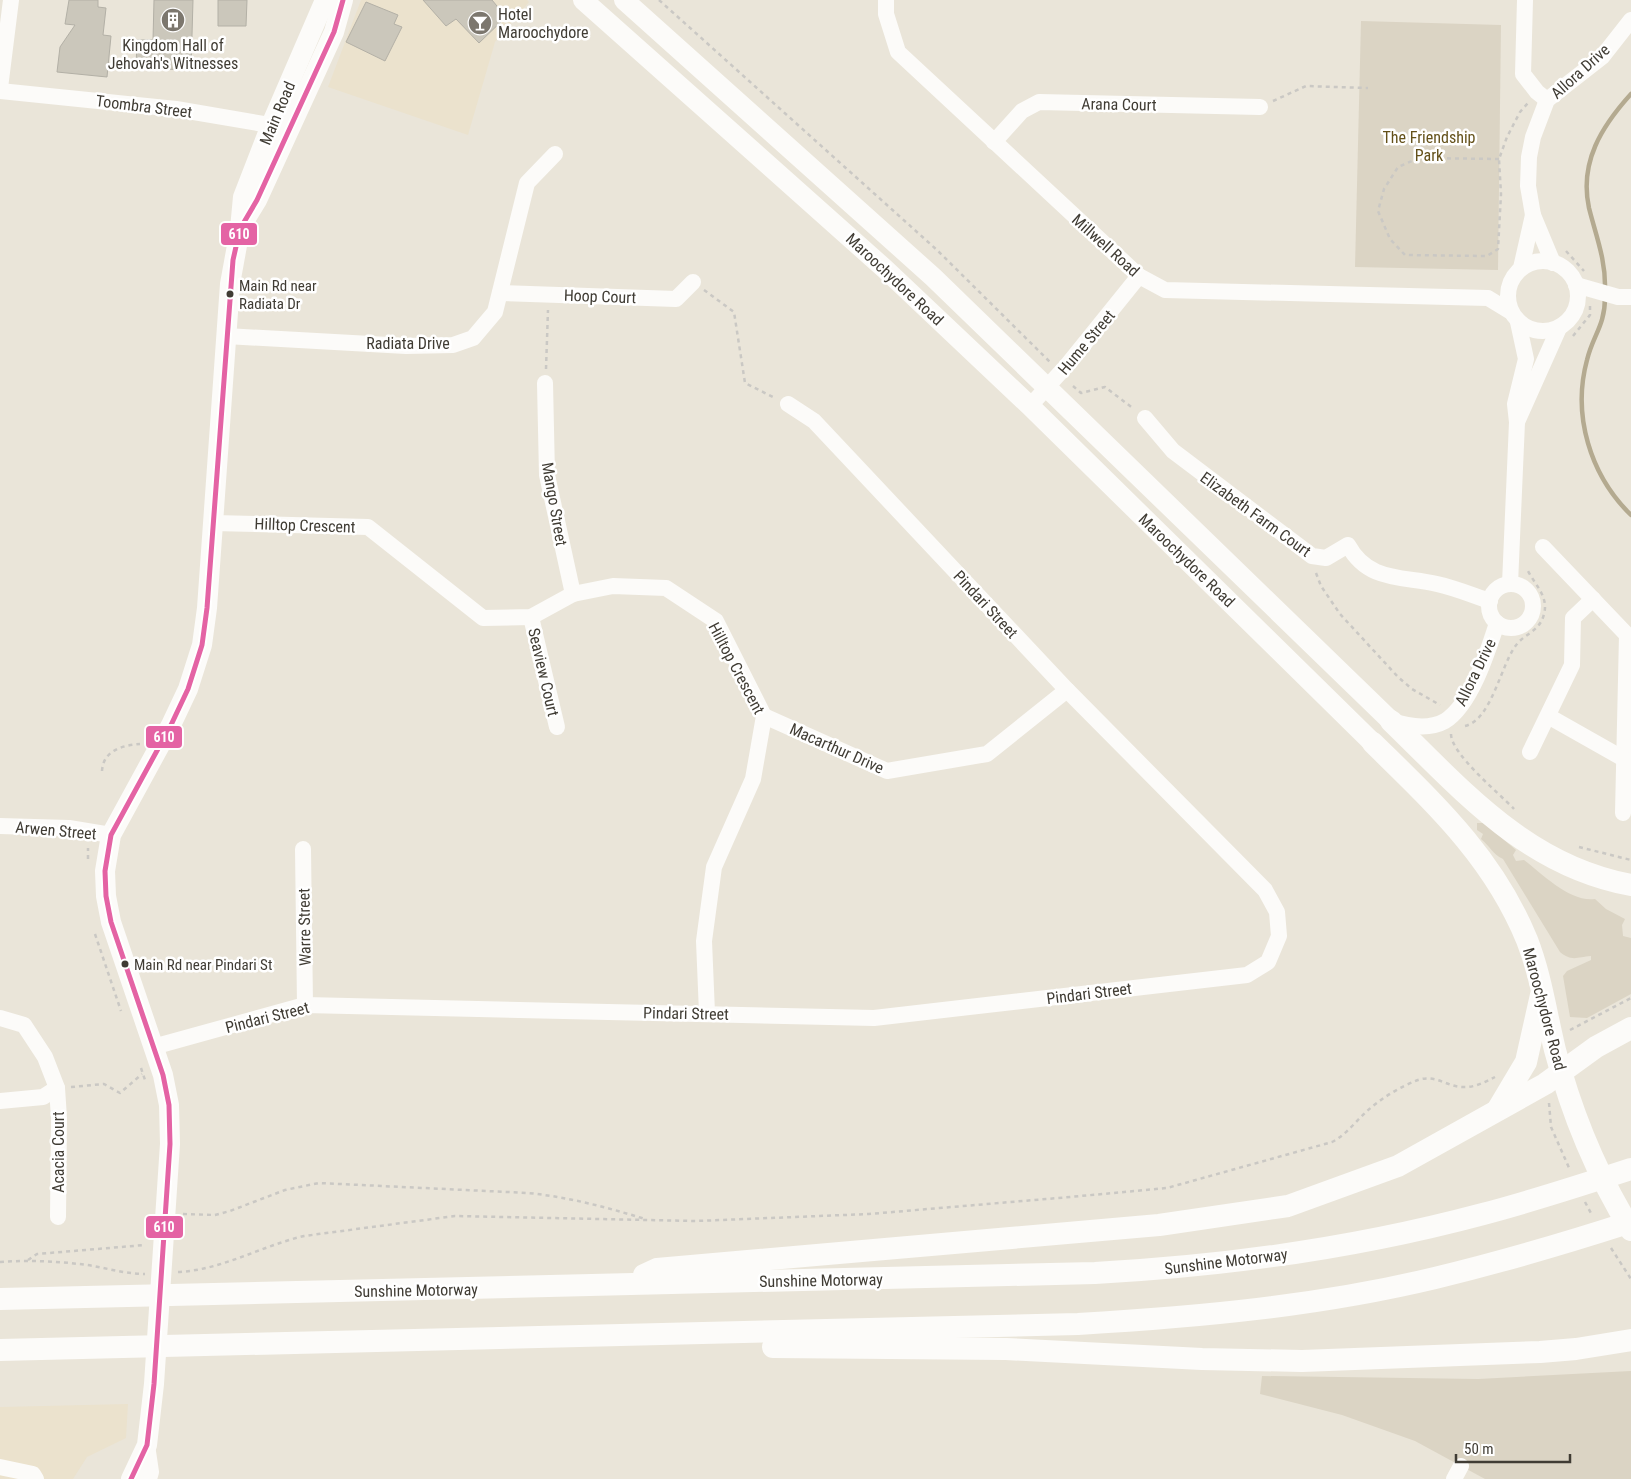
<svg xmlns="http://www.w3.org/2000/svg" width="1631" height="1479" viewBox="0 0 1631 1479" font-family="'Roboto Condensed',sans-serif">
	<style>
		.built { fill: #ebe2cd }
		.green { fill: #dbd4c4 }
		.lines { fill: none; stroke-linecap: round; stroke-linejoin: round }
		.stream { stroke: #b4aa90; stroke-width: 4.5 }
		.building { fill: #cbc7bb; stroke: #b3b0a6 }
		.path { stroke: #cac8c4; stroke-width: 2.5; stroke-dasharray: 4 4; stroke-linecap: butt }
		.minor { stroke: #fcfbf9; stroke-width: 16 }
		.major { stroke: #fcfbf9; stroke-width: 20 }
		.highway { stroke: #fcfbf9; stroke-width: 22 }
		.bus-1-casing { stroke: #fff; stroke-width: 9 }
		.bus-1 { stroke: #e463a4; stroke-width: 5 }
		.bus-dot { fill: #403c34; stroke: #fff; stroke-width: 2 }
		.labels { text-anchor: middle; stroke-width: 5; stroke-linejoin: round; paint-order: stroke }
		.bus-label { font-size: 15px; fill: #403c34; stroke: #fff; text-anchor: start }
		.poi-label { font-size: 16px; fill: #403c34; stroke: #fff; text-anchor: start }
		.street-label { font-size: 16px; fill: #403c34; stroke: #fff }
		.park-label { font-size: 16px; fill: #64511a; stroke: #fff }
		.line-badge { stroke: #fff; stroke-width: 2 }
		.badge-label { font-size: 14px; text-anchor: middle; font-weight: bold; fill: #fff }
	</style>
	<rect width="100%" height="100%" fill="#eae5d9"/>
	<!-- built -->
	<g class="built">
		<polygon points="361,0 527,0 529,2 495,42 468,135 328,87"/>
		<polygon points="128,1404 126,1438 87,1457 73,1479 0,1479 0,1407"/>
	</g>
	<!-- green -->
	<g class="green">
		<polygon points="1361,21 1501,25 1498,270 1355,267"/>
		<path d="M1477 823H1484L1516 850 1513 855 1516 861 1524 860C1544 875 1569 902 1595 899L1606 909 1625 919 1622 925 1623 936 1631 938V994L1587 1018 1570 1017 1563 976 1567 971 1591 960V956C1577 957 1572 962 1560 952L1503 859C1492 854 1490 846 1481 839L1483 834 1477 830Z"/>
		<polygon points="1631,1371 1631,1479 1485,1479 1415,1441 1342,1415 1260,1394 1262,1376 1478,1379"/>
	</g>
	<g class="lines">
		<!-- stream -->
		<g class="stream">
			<path d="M1605 290C1606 260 1596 236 1589 208 1579 162 1602 126 1631 94"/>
			<path d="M1605 297C1605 326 1593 335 1587 360 1572 415 1590 475 1631 515"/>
		</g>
	</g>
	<!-- building -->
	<g class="building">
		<polygon points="69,0 98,0 98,7 106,8 103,35 111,36 107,77 57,72 60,47 75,25 65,24"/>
		<polygon points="154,0 193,0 191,70 136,68 137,40 153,40"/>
		<polygon points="218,0 247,0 246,26 218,26"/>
		<polygon points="423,0 492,0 506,17 479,43 456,19 446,26"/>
		<polygon points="366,2 398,15 394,24 402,27 385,61 346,42"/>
	</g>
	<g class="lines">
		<!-- path -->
		<g class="path">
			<polyline points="659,0 937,250 1050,362"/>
			<polyline points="1273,101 1306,86 1368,88"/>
			<polyline points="1499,159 1419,158 1398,167 1384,189 1378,211 1390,239 1405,255 1487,256 1498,249 1501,194 1499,159 1507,137 1520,112 1528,103"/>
			<polyline points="1566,251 1584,271"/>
			<polyline points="704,290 734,312 745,383 775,398"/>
			<polyline points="1573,336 1590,315 1590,305"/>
			<polyline points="546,369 548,310"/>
			<polyline points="1073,386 1081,393 1105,387 1134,409"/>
			<polyline points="1316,573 1321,586 1340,614 1398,677 1412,689 1440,705"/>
			<path d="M1465 726C1492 720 1501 663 1517 644 1526 633 1540 631 1544 614 1549 596 1534 584 1527 569"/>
			<path d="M1451 734C1451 754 1500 794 1514 809"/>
			<path d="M102 771C103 751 122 745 140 744"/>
			<polyline points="1579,847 1631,860"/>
			<polyline points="88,859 88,848"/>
			<polyline points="95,934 121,1011"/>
			<polyline points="1570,1030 1631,998"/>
			<polyline points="141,1068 145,1080"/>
			<polyline points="71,1087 104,1084 120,1093 142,1074"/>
			<polyline points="1549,1103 1551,1127 1570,1170"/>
			<polyline points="1585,1202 1592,1215"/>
			<path d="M183 1214 215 1215 230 1211 285 1190 319 1183 528 1193C568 1197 606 1207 645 1219"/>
			<polyline points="1611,1248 1631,1279"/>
			<polyline points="28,1260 37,1254 145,1245"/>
			<path d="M0 1262C26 1260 53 1261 79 1264 101 1266 122 1274 145 1274"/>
			<path d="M178 1272C222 1270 261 1246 304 1236L455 1216 696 1221 869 1214 1070 1197 1167 1188 1332 1142C1346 1135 1355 1122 1366 1112 1380 1099 1401 1086 1418 1080 1436 1074 1447 1087 1463 1087 1474 1088 1485 1082 1495 1077"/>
		</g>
		<!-- minor -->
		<g class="minor">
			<polyline points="886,0 886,14 898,52 1139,276 1165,290 1488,298 1511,312"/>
			<polyline points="1525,0 1523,74 1537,92 1547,100"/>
			<polyline points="0,88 11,0"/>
			<polyline points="0,91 176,109 281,127"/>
			<polyline points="994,142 1022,111 1039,102 1260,107"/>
			<circle cx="1543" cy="296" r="35"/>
			<polyline points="1553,263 1533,215 1528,186 1529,157 1533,137 1547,100 1602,57 1631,20"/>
			<polyline points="1521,268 1533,215"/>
			<polyline points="1576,285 1618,297 1631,297"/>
			<polyline points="500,293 676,299 693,282"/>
			<polyline points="226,336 406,346 453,345 473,338 495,312 527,183 555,154"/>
			<polyline points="545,383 547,475 573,594"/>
			<polyline points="1030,406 1068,364 1139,276"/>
			<path d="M1145 418 1173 451 1312 556 1326 558 1348 545C1368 582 1402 576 1437 584 1455 588 1472 595 1490 601"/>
			<polyline points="1517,422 1559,328"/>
			<polyline points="213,523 368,527 483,618 531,617 573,594 613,586 666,588 716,621 764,716 753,779 714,867 704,941 707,1013"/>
			<polyline points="1543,547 1627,635 1623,813"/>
			<polyline points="1510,584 1517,422 1515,404 1526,359 1518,322"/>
			<circle cx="1511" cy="606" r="22"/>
			<polyline points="531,617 557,727"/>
			<polyline points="764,716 887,771 987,754 1067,690"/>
			<polyline points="1548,716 1624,759"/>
			<path d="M1391 721C1407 726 1429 730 1445 721 1471 705 1488 651 1497 623"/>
			<polyline points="1530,752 1572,665 1573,618 1593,599"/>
			<polyline points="0,826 69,828 111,835"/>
			<polyline points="303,849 305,1005"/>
			<polyline points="0,1018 24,1025 45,1057 57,1088 59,1118 58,1217"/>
			<polyline points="153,1047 305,1005 874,1018 1247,975 1268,962 1279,936 1277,912 1265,890 1067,690 814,421 788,404"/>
			<polyline points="0,1101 43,1097 57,1088"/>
			<polyline points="147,1445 151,1472 149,1479"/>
			<polyline points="0,1467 33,1474 36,1479"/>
			<polyline points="1454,1479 1461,1466"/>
		</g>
		<!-- major -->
		<g class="major">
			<polyline points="583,0 885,269 1030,406 1373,743"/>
			<polyline points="624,0 933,277 1391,721"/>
			<polyline points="246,218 257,200 334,32 343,0"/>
			<polyline points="131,1479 147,1445 154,1384 170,1144 169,1105 163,1075 111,922 106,896 105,871 111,835 171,725 188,689 202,645 207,608 230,284 240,229 243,197 271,125 325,0"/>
		</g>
		<!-- highway -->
		<g class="highway">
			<path d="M1391 721C1463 791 1527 866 1631 885"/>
			<path d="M1373 743C1435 804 1493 857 1527 940 1541 976 1546 1013 1555 1050 1572 1115 1596 1173 1631 1230"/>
			<polyline points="1498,1109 1526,1062 1541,995"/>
			<polyline points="644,1275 657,1269 1159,1225 1288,1206 1398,1166 1545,1084 1596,1047 1631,1028"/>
			<path d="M0 1299 1095 1273C1225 1266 1356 1248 1483 1214 1533 1201 1582 1185 1631 1169"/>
			<polyline points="773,1347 1006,1349 1202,1359 1302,1361 1540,1352 1576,1349 1631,1340"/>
			<path d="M0 1350 1078 1324C1198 1317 1318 1306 1435 1278 1501 1262 1566 1243 1631 1222"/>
		</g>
		<!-- bus-1 casing -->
		<g class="bus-1-casing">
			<polyline id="bus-1" points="131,1479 147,1445 154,1384 170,1144 169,1105 163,1075 111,922 106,896 105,871 111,835 171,725 188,689 202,645 207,608 233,260 240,229 257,200 334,32 343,0"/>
		</g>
		<!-- bus-1 -->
		<use href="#bus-1" class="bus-1"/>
	</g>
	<!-- icons -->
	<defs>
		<g id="building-disc" transform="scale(1.25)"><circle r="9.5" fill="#7c776e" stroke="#fff"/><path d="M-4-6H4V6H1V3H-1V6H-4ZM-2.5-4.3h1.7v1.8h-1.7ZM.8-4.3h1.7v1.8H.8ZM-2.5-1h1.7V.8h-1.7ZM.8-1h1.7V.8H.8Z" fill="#fff"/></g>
		<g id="bar-disc" transform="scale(1.25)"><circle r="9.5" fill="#7c776e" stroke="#fff"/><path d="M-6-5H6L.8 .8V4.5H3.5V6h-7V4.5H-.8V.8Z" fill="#fff"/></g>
	</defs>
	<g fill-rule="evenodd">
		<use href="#building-disc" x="173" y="20"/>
		<use href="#bar-disc" x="480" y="23"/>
	</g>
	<!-- markers -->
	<g class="bus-dot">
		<circle cx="230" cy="294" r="4.5"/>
		<circle cx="125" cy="964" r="4.5"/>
	</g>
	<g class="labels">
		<!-- bus labels -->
		<g class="bus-label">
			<text x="239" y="291">Main Rd near<tspan x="239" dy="18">Radiata Dr</tspan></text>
			<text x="134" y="970">Main Rd near Pindari St</text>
		</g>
		<!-- poi labels -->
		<g class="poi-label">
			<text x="498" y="20">Hotel<tspan x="498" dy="18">Maroochydore</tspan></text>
			<text x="173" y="51" text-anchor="middle">Kingdom Hall of<tspan x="173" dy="18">Jehovah's Witnesses</tspan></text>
		</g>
		<!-- street labels -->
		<g class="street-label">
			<text transform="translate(1580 71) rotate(-42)" y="6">Allora Drive</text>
			<text transform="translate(1119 104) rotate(1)" y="6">Arana Court</text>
			<text transform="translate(144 106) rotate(7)" y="6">Toombra Street</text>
			<text transform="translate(277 113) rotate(-67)" y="6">Main Road</text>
			<text transform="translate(1106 245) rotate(42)" y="6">Millwell Road</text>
			<text transform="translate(895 279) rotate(43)" y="6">Maroochydore Road</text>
			<text transform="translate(600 296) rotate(2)" y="6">Hoop Court</text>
			<text transform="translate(1086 342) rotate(-50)" y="6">Hume Street</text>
			<text x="408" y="349">Radiata Drive</text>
			<text transform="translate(555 504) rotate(80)" y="6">Mango Street</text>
			<text transform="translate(1256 514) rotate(36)" y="6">Elizabeth Farm Court</text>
			<text transform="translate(305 525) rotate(2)" y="6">Hilltop Crescent</text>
			<text transform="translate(1187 560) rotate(44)" y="6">Maroochydore Road</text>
			<text transform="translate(986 604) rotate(47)" y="6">Pindari Street</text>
			<text transform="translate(737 668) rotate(62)" y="6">Hilltop Crescent</text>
			<text transform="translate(544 672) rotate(77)" y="6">Seaview Court</text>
			<text transform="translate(1475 672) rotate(-64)" y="6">Allora Drive</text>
			<text transform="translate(837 748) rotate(24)" y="6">Macarthur Drive</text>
			<text transform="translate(56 830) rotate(5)" y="6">Arwen Street</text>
			<text transform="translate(304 927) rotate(-91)" y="6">Warre Street</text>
			<text transform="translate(1089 993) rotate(-7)" y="6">Pindari Street</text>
			<text transform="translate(1545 1009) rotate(75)" y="6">Maroochydore Road</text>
			<text transform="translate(686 1013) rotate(1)" y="6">Pindari Street</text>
			<text transform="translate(267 1017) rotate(-14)" y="6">Pindari Street</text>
			<text transform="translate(58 1152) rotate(-90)" y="6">Acacia Court</text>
			<text transform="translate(1226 1261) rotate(-7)" y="6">Sunshine Motorway</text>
			<text transform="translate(821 1280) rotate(-1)" y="6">Sunshine Motorway</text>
			<text transform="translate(416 1290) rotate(-1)" y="6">Sunshine Motorway</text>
		</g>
		<!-- park labels -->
		<g class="park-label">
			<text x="1429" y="143">The Friendship<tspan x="1429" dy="18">Park</tspan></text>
		</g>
	</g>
	<g class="line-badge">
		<rect x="220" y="222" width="38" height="24" rx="5" fill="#e463a4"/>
		<rect x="145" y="725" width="38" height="24" rx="5" fill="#e463a4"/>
		<rect x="145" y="1215" width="39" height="24" rx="5" fill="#e463a4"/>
	</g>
	<g class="badge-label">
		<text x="239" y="239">610</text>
		<text x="164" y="742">610</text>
		<text x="164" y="1232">610</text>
	</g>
	<!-- scale -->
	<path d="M1456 1454v8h114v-8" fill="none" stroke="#403c34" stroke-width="2.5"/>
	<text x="1464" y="1454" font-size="15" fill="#403c34" stroke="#ffffff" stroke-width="4" paint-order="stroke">50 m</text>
</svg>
